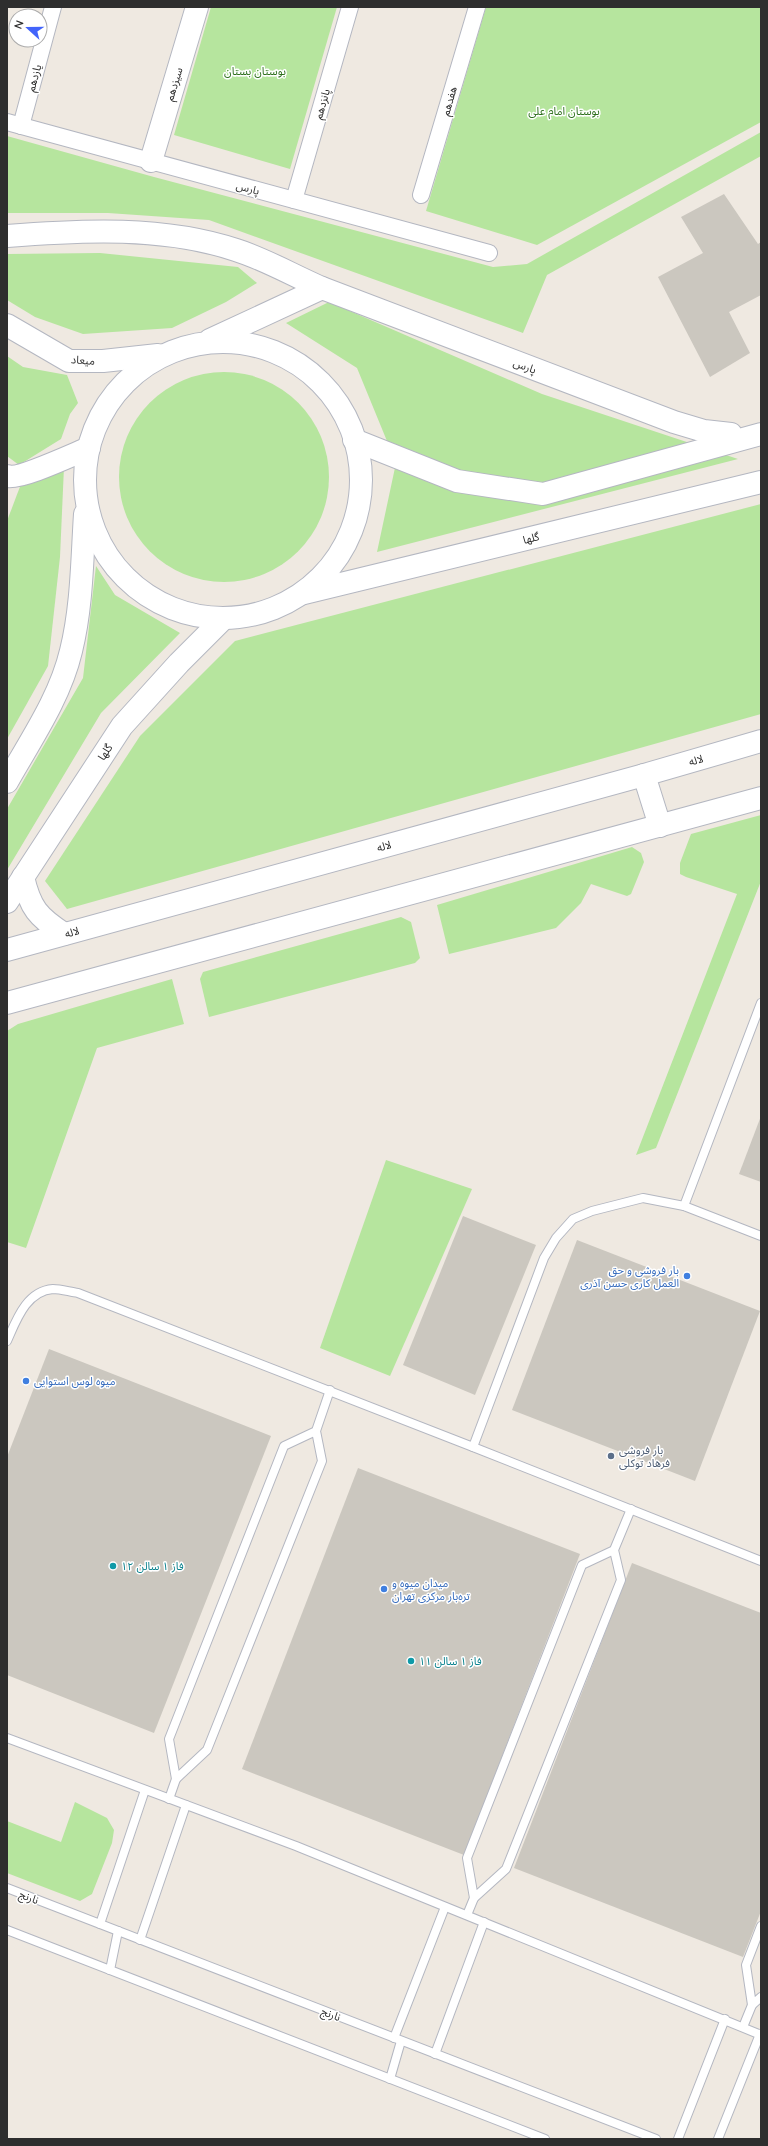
<svg xmlns="http://www.w3.org/2000/svg" width="768" height="2146" viewBox="0 0 768 2146" font-family="Quicksand,'Noto Sans Arabic',sans-serif">
	<style>
		.green { fill: #b6e59e }
		.building { fill: #cbc7bf }
		.lines { fill: none; stroke-linecap: round; stroke-linejoin: round }
		.lane-casing { stroke: #b4b7c1; stroke-width: 10 }
		.street-casing { stroke: #b4b7c1; stroke-width: 18 }
		.secondary-casing { stroke: #b4b7c1; stroke-width: 24 }
		.lane { stroke: #fff; stroke-width: 8 }
		.street { stroke: #fff; stroke-width: 16 }
		.secondary { stroke: #fff; stroke-width: 22 }
		.shop-dot { fill: #3f7fe0; stroke: #fff; stroke-width: 1.5 }
		.service-dot { fill: #5c6f8a; stroke: #fff; stroke-width: 1.5 }
		.culture-dot { fill: #0f9aa8; stroke: #fff; stroke-width: 1.5 }
		.labels { text-anchor: middle; stroke-width: 3; stroke-linejoin: round; paint-order: stroke }
		.park-label { font-size: 11px; fill: #2c6e1b; stroke: #fff }
		.street-label { font-size: 11px; fill: #2e2e2e; stroke: #fff }
		.shop-label { font-size: 11px; fill: #366cbe; stroke: #fff; text-anchor: start }
		.service-label { font-size: 11px; fill: #4e5e75; stroke: #fff; text-anchor: start }
		.culture-label { font-size: 11px; fill: #0d838f; stroke: #fff; text-anchor: start }
	</style>
	<rect width="100%" height="100%" fill="#efe9e1"/>
	<!-- green -->
	<g class="green">
		<polygon points="211,7 337,7 290,169 174,135"/>
		<polygon points="486,7 761,7 761,122 537,245 426,211"/>
		<polygon points="761,132 761,156 547,275 523,333 209,220 108,213 7,213 7,136 154,177 493,267 527,264"/>
		<polygon points="100,253 238,267 257,283 226,302 172,328 83,334 35,317 7,300 7,254"/>
		<polygon points="329,302 542,394 738,459 377,552 396,463 357,368 286,323"/>
		<polygon points="7,356 23,367 67,375 78,403 70,414 61,439 19,465 7,456"/>
		<circle cx="224" cy="477" r="105"/>
		<polygon points="64,467 60,557 48,666 7,739 7,521 21,484"/>
		<polygon points="761,504 761,714 67,909 45,881 140,736 235,641"/>
		<polygon points="96,566 115,595 180,633 101,713 7,870 7,809 83,678"/>
		<polygon points="761,815 761,881 656,1148 636,1155 737,894 686,877 680,874 680,863 691,834"/>
		<polygon points="632,847 641,853 644,862 631,894 627,896 591,884 581,903 556,928 449,954 437,905"/>
		<polygon points="401,917 411,922 420,958 415,963 209,1017 200,979 203,972"/>
		<polygon points="172,979 184,1024 97,1048 26,1248 7,1242 7,1031 18,1024"/>
		<polygon points="386,1160 472,1189 390,1376 320,1348"/>
		<polygon points="75,1802 107,1818 114,1830 112,1843 92,1894 80,1901 7,1873 7,1821 61,1842"/>
	</g>
	<!-- building -->
	<g class="building">
		<polygon points="724,194 758,244 761,242 761,295 729,312 750,353 710,377 658,277 703,253 681,217"/>
		<polygon points="761,1116 761,1182 739,1174"/>
		<polygon points="463,1216 536,1245 475,1395 403,1365"/>
		<polygon points="577,1240 760,1311 695,1481 512,1410"/>
		<polygon points="49,1349 271,1436 154,1733 7,1675 7,1457"/>
		<polygon points="358,1468 580,1554 464,1855 242,1769"/>
		<polygon points="632,1563 761,1613 761,1911 743,1957 514,1868"/>
	</g>
	<g class="lines">
		<!-- lane casing -->
		<g class="lane-casing">
			<g id="lane">
				<polyline points="684,1206 761,1003"/>
				<path d="M7 1341C16 1321 26 1291 53 1289 61 1289 70 1292 78 1293L473 1447 544 1258 556 1238 573 1219 592 1211 643 1198 684 1206 761 1236"/>
				<polyline points="316,1431 284,1446 169,1739 176,1779 207,1750 322,1461 316,1431 330,1390"/>
				<polyline points="473,1447 761,1561"/>
				<polyline points="614,1550 582,1565 467,1858 474,1898 506,1869 621,1580 614,1550 631,1509"/>
				<polyline points="7,1738 296,1846 761,2035"/>
				<polyline points="169,1799 176,1779"/>
				<polyline points="7,1888 656,2139"/>
				<polyline points="467,1915 474,1898"/>
				<polyline points="100,1924 145,1790"/>
				<polyline points="761,1926 746,1965 752,2005 761,1997"/>
				<polyline points="7,1930 545,2139"/>
				<polyline points="140,1940 186,1805"/>
				<polyline points="110,1970 118,1931"/>
				<polyline points="743,2027 752,2005"/>
				<polyline points="394,2038 445,1907"/>
				<polyline points="435,2054 484,1922"/>
				<polyline points="390,2079 401,2041"/>
				<polyline points="678,2139 725,2019"/>
				<polyline points="718,2139 760,2034"/>
			</g>
		</g>
		<!-- street casing -->
		<g class="street-casing">
			<g id="street">
				<polyline points="7,122 489,253"/>
				<polyline points="21,126 53,7"/>
				<polyline points="421,195 477,7"/>
				<polyline points="294,200 350,7"/>
			</g>
		</g>
		<!-- secondary casing -->
		<g class="secondary-casing">
			<g id="secondary">
				<polyline points="151,161 197,7"/>
				<path d="M7 236C82 230 164 226 236 250 265 259 294 276 322 288"/>
				<polyline points="7,325 69,361 103,361 158,355"/>
				<polyline points="210,340 322,288 674,422 704,431 731,434"/>
				<circle cx="223" cy="480" r="138"/>
				<polyline points="354,440 457,481 543,494 761,434"/>
				<path d="M7 476C19 480 74 454 89 448"/>
				<polyline points="304,593 761,482"/>
				<polyline points="644,775 660,826"/>
				<path d="M7 782C30 741 60 698 71 651 82 607 82 560 85 514"/>
				<path d="M23 877C30 908 38 917 64 934"/>
				<polyline points="7,902 122,726 179,663 224,618"/>
				<polyline points="7,950 644,775 761,741"/>
				<polyline points="7,1003 761,798"/>
			</g>
		</g>
		<!-- lane -->
		<use href="#lane" class="lane"/>
		<!-- street -->
		<use href="#street" class="street"/>
		<!-- secondary -->
		<use href="#secondary" class="secondary"/>
	</g>
	<!-- markers -->
	<g class="shop-dot">
		<circle cx="687" cy="1276" r="4"/>
		<circle cx="26" cy="1381" r="4"/>
		<circle cx="384" cy="1589" r="4"/>
	</g>
	<circle class="service-dot" cx="611" cy="1456" r="4"/>
	<g class="culture-dot">
		<circle cx="113" cy="1566" r="4"/>
		<circle cx="411" cy="1661" r="4"/>
	</g>
	<g class="labels">
		<!-- park labels -->
		<g class="park-label">
			<text x="255" y="75">بوستان بستان</text>
			<text x="564" y="115">بوستان امام علی</text>
		</g>
		<!-- street labels -->
		<g class="street-label">
			<text transform="translate(34 78) rotate(-75)" y="4">یازدهم</text>
			<text transform="translate(174 84) rotate(-73)" y="4">سیزدهم</text>
			<text transform="translate(449 101) rotate(-74)" y="4">هفدهم</text>
			<text transform="translate(322 104) rotate(-74)" y="4">پانزدهم</text>
			<text transform="translate(248 188) rotate(15)" y="4">پارس</text>
			<text transform="translate(83 360) rotate(4)" y="4">میعاد</text>
			<text transform="translate(525 366) rotate(21)" y="4">پارس</text>
			<text transform="translate(531 538) rotate(-14)" y="4">گلها</text>
			<text transform="translate(105 752) rotate(-57)" y="4">گلها</text>
			<text transform="translate(696 760) rotate(-16)" y="4">لاله</text>
			<text transform="translate(384 846) rotate(-15)" y="4">لاله</text>
			<text transform="translate(72 932) rotate(-16)" y="4">لاله</text>
			<text transform="translate(29 1897) rotate(21)" y="4">نارنج</text>
			<text transform="translate(331 2014) rotate(21)" y="4">نارنج</text>
		</g>
		<!-- shop labels -->
		<g class="shop-label">
			<text x="679" y="1274" text-anchor="end">بار فروشی و حق<tspan x="679" dy="13">العمل کاری حسن آذری</tspan></text>
			<text x="34" y="1385">میوه لوس استوایی</text>
			<text x="392" y="1587">میدان میوه و<tspan x="392" dy="13">تره‌بار مرکزی تهران</tspan></text>
		</g>
		<!-- service labels -->
		<g class="service-label">
			<text x="619" y="1454">بار فروشی<tspan x="619" dy="13">فرهاد توکلی</tspan></text>
		</g>
		<!-- culture labels -->
		<g class="culture-label">
			<text x="121" y="1570">فاز ۱ سالن ۱۲</text>
			<text x="419" y="1665">فاز ۱ سالن ۱۱</text>
		</g>
	</g>
	<!-- border -->
	<rect width="768" height="2146" fill="none" stroke="#2e2e2e" stroke-width="16"/>
	<!-- north arrow -->
	<g transform="translate(28 28) rotate(291)"><circle r="19" fill="#ffffff" stroke="#ababab"/>
	<path d="M0-3L7 15L0 10L-7 15Z" fill="#4264fb"/>
	<text y="-6" font-size="11" font-weight="bold" text-anchor="middle" fill="#2e2e2e">N</text>
	</g>
</svg>
